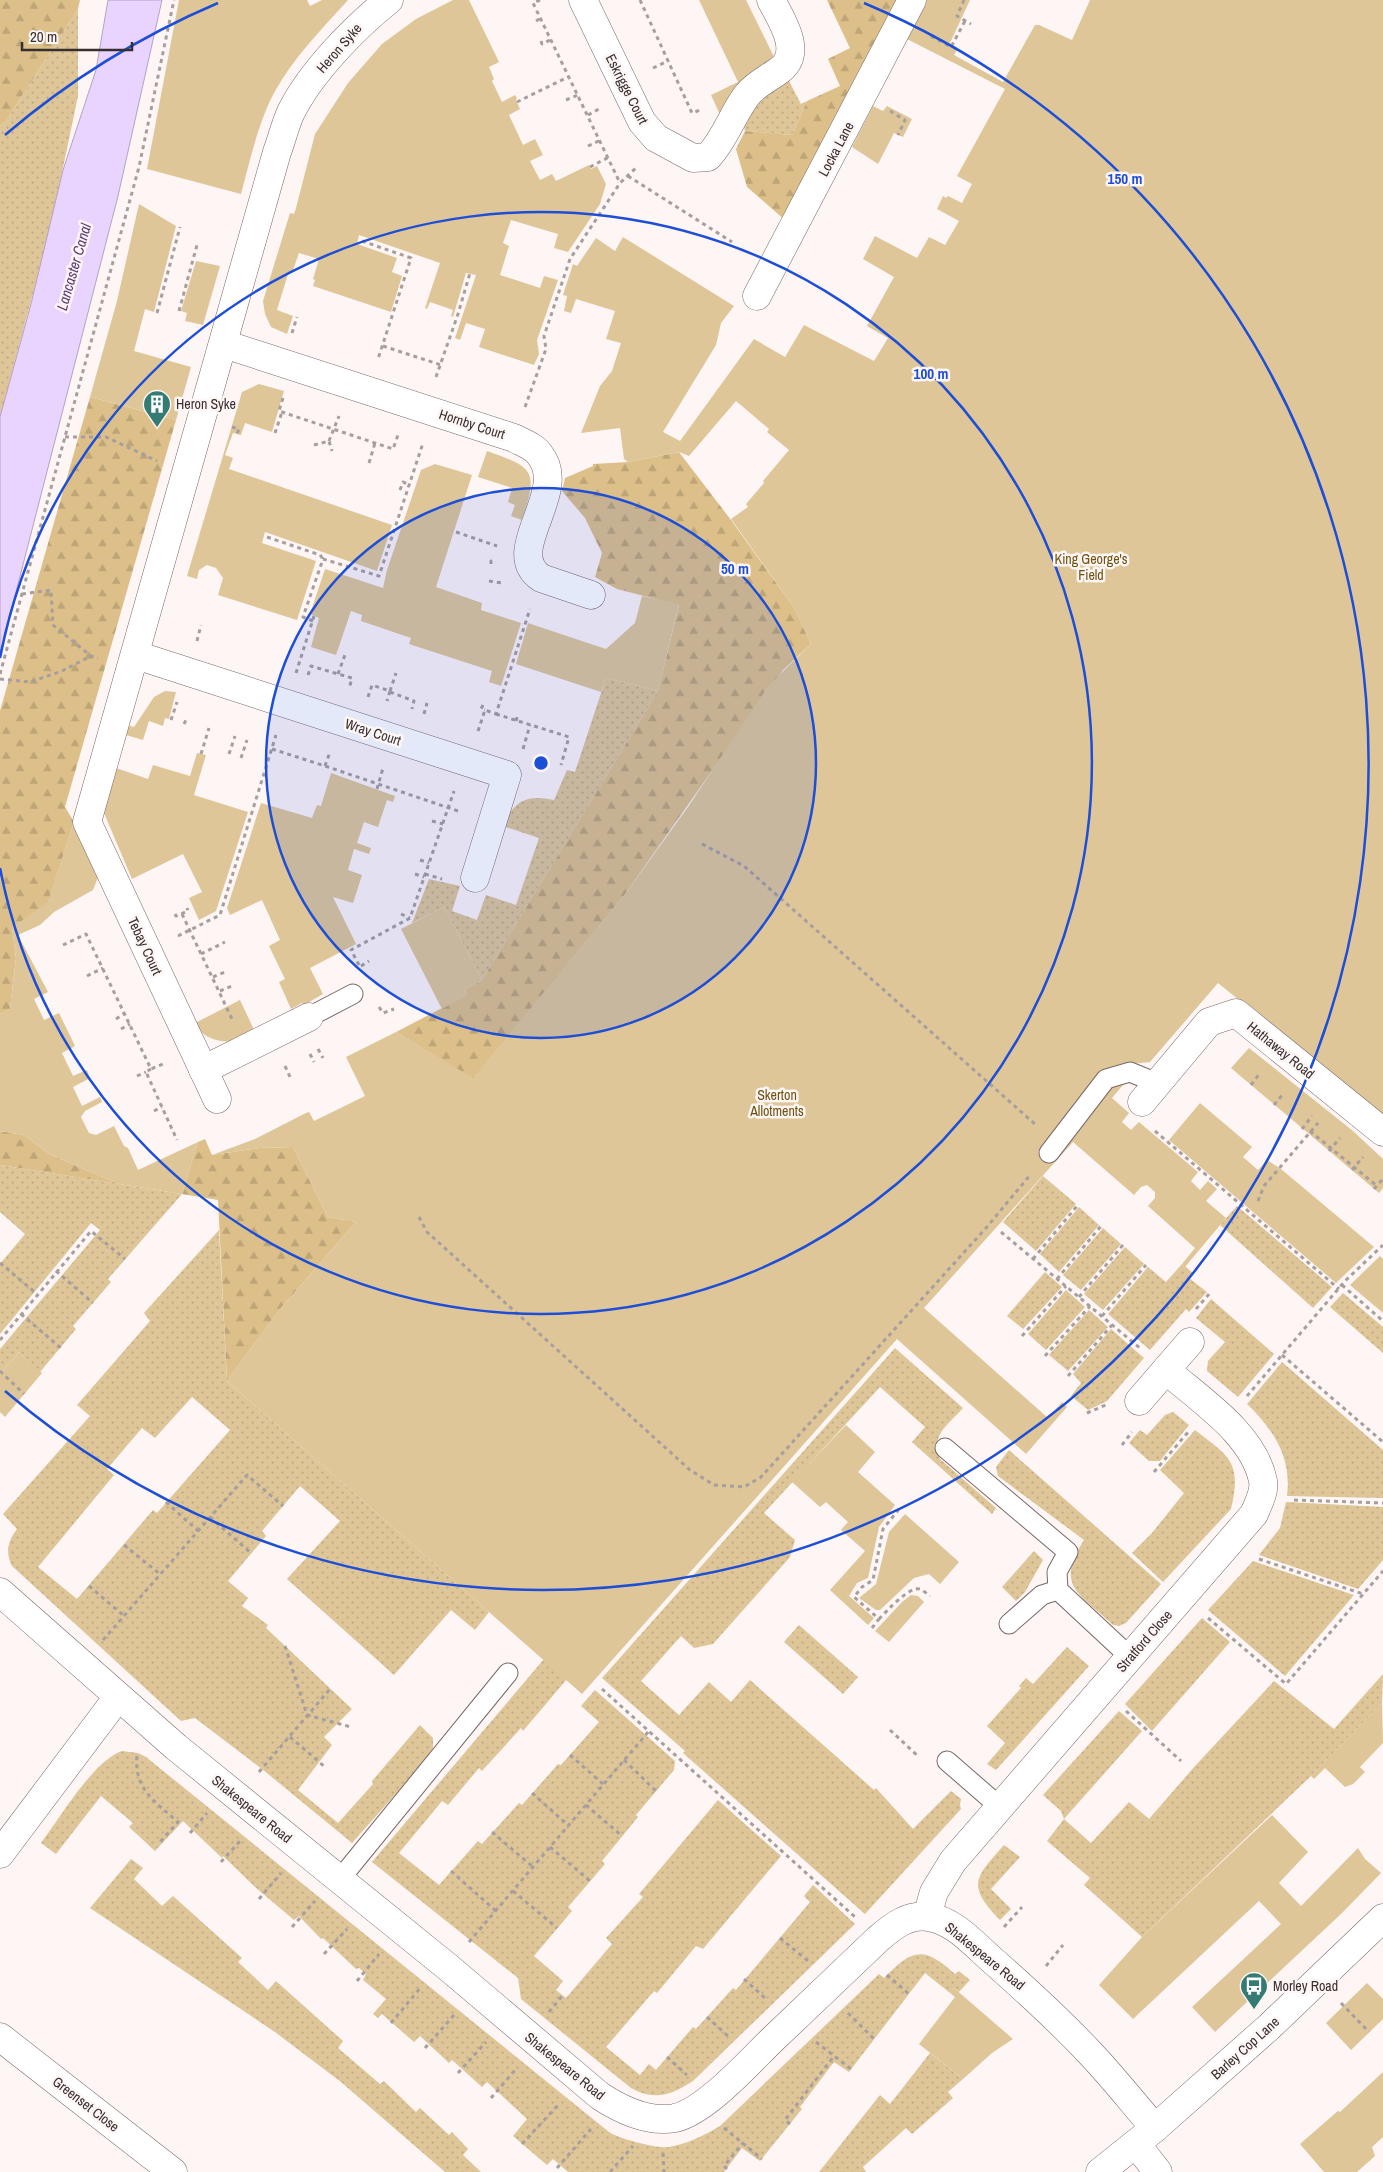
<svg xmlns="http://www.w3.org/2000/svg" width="1383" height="2172" viewBox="0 0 1383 2172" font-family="'Archivo Narrow',sans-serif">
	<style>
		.grass { fill: url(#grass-dots); fill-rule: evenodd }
		.forest { fill: url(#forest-firs) }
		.green { fill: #dec698 }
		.water { fill: #e9d3ff; stroke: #b4a2c1 }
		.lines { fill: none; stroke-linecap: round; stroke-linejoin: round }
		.lane-casing { stroke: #7a6768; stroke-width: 21 }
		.street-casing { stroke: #7a6768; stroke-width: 29 }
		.path { stroke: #a79e9e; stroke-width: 3; stroke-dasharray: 4 4; stroke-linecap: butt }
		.lane { stroke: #fff; stroke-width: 19 }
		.street { stroke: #fff; stroke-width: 28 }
		.ring { fill: none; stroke: #1d4ed8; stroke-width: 2.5 }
		.labels { text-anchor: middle; stroke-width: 5; stroke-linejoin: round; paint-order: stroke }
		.street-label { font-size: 14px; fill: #372f2f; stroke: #fef5f5 }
		.poi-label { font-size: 14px; fill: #372f2f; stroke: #fef5f5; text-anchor: start }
		.park-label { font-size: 14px; fill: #6e520f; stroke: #fef5f5 }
		.water-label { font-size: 15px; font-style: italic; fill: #5d3a7a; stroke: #fef5f5 }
		.centre { fill: #1d4ed8; stroke: #fef5f5; stroke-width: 2.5 }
		.ring-label { font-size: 15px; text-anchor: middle; font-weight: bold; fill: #1d4ed8; stroke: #fef5f5; stroke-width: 5; stroke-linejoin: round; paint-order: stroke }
	</style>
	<defs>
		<pattern id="grass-dots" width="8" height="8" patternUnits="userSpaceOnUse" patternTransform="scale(1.25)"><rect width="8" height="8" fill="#dec698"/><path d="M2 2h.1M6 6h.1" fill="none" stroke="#bfaa83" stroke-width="1.8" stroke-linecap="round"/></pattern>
		<pattern id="forest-firs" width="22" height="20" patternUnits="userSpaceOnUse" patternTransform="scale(1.25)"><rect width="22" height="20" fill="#ddc089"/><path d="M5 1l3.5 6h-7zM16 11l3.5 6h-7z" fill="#bea577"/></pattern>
	</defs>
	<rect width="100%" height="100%" fill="#fef5f5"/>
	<!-- grass -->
	<g class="grass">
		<polygon points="78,9 78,96 49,234 0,417 0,126 6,121"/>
		<polygon points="787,77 801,104 807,101 792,135 745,131 742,121 760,94"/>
		<path d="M606 678 658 691 482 980 444 907 412 923 429 879 460 886 452 911 477 920 486 895 516 905 539 838 503 826C514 801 526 794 554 800L567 770 575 772Z"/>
		<polygon points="0,1165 182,1194 108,1279 111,1282 73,1326 76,1329 40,1372 19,1352 0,1374 0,1349 100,1230 91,1223 0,1334 0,1264 25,1234 0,1212"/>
		<polygon points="1043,1176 1076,1204 1036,1251 1003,1222"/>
		<polygon points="1237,1206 1332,1287 1313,1308 1220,1225"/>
		<polygon points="1079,1207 1099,1225 1059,1272 1040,1254"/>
		<polygon points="1103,1228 1121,1244 1081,1290 1063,1275"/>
		<path d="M219 1230 227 1381 489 1612 475 1630 451 1610 394 1675 287 1579 340 1521 300 1486 262 1531 266 1536 228 1581 248 1598 242 1606 268 1625 266 1628 352 1709 324 1737 332 1745 298 1790 338 1823 373 1784 372 1781 420 1725 433 1738V1748L424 1762 352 1843 262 1769 195 1718 181 1721 12 1566C5 1552 8 1541 17 1529L3 1514 90 1416 77 1405 150 1321 144 1313ZM192 1397 230 1430 157 1513 153 1510 77 1599 38 1567 114 1475 107 1469 142 1428 155 1438Z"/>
		<polygon points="1125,1247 1144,1264 1103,1310 1084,1294"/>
		<polygon points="1182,1264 1193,1273 1189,1278 1207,1292 1189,1312 1186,1309 1150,1350 1108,1314 1148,1267 1166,1282"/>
		<polygon points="1045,1272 1062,1287 1023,1329 1007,1316"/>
		<polygon points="1066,1290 1085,1307 1046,1350 1028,1334"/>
		<polygon points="1343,1293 1383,1327 1383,1353 1330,1307"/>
		<polygon points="1211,1299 1274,1354 1238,1397 1207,1371 1208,1361 1225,1342 1196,1318"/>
		<polygon points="1089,1310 1108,1327 1068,1371 1049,1355"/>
		<polygon points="1111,1329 1144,1358 1107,1401 1088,1410 1071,1396 1081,1383 1073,1374"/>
		<path d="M895 1348 963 1408C949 1424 929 1436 940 1459L996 1508 992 1514 912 1442 925 1427 880 1387 764 1513 795 1540 790 1557 713 1644 694 1648 681 1636 641 1681 679 1715 709 1682 731 1702 750 1680 874 1790 876 1788 913 1829 951 1791 961 1799 960 1805 961 1809 865 1914 683 1753 685 1751 602 1678Z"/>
		<path d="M1282 1362 1383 1450V1498L1287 1496C1292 1458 1274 1430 1247 1404Z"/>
		<polygon points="1173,1412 1189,1425 1160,1461 1149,1461 1129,1443 1140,1430 1147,1435 1165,1415"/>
		<path d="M1195 1430C1230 1457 1242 1462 1231 1509L1163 1582 1132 1553 1152 1533 1184 1493 1160 1470Z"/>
		<path d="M1009 1450 1161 1584 1126 1623 1119 1626 1113 1625C1080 1594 1054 1586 1084 1540L998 1476 996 1467Z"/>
		<polygon points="1286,1502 1383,1507 1383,1560 1358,1589 1259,1555 1280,1528"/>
		<polygon points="1034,1551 1043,1560 1025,1592 1016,1601 1002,1587"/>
		<polygon points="1253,1561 1354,1595 1285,1676 1208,1610"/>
		<polygon points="1202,1618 1230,1642 1152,1731 1125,1704"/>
		<polygon points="799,1625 858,1677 843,1694 784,1642"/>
		<polygon points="1067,1647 1089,1666 996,1770 987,1764 1005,1743 987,1726 1021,1688 1019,1686 1026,1678 1033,1684"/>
		<path d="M544 1659 567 1679 523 1731 521 1728 482 1771 479 1768 448 1805 442 1801 399 1853 439 1885 478 1841 482 1844 519 1803 522 1805 558 1764 561 1765 599 1722 581 1706 595 1690 675 1761 674 1770 636 1815 638 1817 602 1861 605 1864 568 1907 572 1911 534 1956 563 1981 556 1990 566 1998 612 1944 606 1938 643 1897 639 1894 718 1800 781 1856 703 1949 696 1946 657 1993 654 1991 606 2047 640 2075 649 2064 656 2070 693 2027 696 2029 733 1988 736 1990 810 1902 804 1896 813 1885 855 1924 693 2081C672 2095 654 2101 631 2088L521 1999 518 1978 372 1862Z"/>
		<polygon points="1383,1674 1382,1703 1311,1776 1142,1937 1084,1885 1090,1878 1047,1841 1064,1819 1061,1811 1043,1795 1119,1711 1142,1731 1064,1819 1091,1843 1129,1802 1149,1819 1195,1766 1274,1681 1334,1729"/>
		<path d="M122 1751 138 1753 146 1757 609 2132C619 2139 658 2149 669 2147 687 2144 705 2135 720 2126L879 1974 884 1978C913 1948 924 1946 955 1974L959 1971 970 1980 959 1992 954 1988 950 1993 925 1973 849 2072 834 2062 800 2107 802 2109 760 2161 742 2148 724 2172H568L553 2159 547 2165 513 2136 527 2119 487 2082 482 2087 452 2060 449 2063 420 2036 414 2042 382 2014 378 2018 373 2014 386 1999 363 1980 366 1974 359 1968 356 1969 323 1938 321 1939 299 1916 294 1920 255 1887 223 1856 222 1858 183 1821 155 1851 129 1827 133 1823 101 1796 56 1854 41 1843C60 1818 93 1761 122 1751Z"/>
		<path d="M1004 1845 1020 1857 991 1889 1011 1909 1000 1920C966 1885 975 1878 1004 1845Z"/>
		<polygon points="131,1859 143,1868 134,1879 162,1906 173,1896 242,1958 238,1962 268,1990 276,1981 343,2041 338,2048 380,2084 384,2081 416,2112 420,2108 449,2135 452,2132 468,2149 463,2155 481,2172 445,2172 341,2082 275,2032 90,1908"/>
		<polygon points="930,2053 963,2079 948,2092 953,2098 912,2134 906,2128 863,2167 866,2172 819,2172 880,2095 890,2104"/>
	</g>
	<!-- forest -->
	<g class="forest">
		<polygon points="0,0 80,0 78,9 6,121 0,126"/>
		<polygon points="827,0 900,0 785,220 747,187 736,149 745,131 792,135 807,101 840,86 828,59 850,48"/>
		<polygon points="90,397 176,420 65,807 74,822 48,903 12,928 16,958 10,1009 0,1014 0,711"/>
		<polygon points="679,452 731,520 795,609 811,644 783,670 623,897 473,1079 396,1032 467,995 465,989 482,980 658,691 679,605 617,589 595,577 602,553 585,518 562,491 565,478 593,466 593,464 628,462"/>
		<polygon points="0,1131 24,1135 49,1154 119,1184 0,1165"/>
		<polygon points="205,1139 212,1155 259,1148 293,1147 328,1217 356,1222 281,1308 227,1381 218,1200 182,1194 198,1142"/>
	</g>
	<!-- green -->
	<g class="green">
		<path d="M179 0H307L310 6 322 0H348C322 29 293 58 274 93 258 123 250 161 241 194L147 169Z"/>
		<polygon points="453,0 469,0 499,62 489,67 494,79 492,81 502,102 515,95 517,98 516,100 520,109 509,115 523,145 535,139 543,155 530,161 540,180 552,174 556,181 589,165 591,169 597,166 606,184 600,204 568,252 554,248 558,234 511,220 503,243 509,246 500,275 540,288 544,276 558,280 537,340 539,354 534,365 479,347 485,329 466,323 460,340 455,338 476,275 466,273 453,317 451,316 453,310 430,302 427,309 425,308 440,263 359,235 357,244 397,258 392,272 402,276 391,312 313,286 315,280 313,279 319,259 299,253 292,273 290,272 288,274 277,310 293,316 287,334 271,327 265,314 263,301 290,213 294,214 296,208 315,134 348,83 382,44 416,19"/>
		<polygon points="699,0 746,0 775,59 721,117 711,95 738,82"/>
		<polygon points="927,0 970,0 950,43 958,48 954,55 1003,82 1035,25 1039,25 1072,40 1090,0 1383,0 1383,1116 1218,983 1150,1062 1131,1064 1129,1078 1112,1098 1129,1113 1122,1122 1131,1130 1139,1122 1198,1172 1191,1181 1200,1190 1208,1181 1217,1189 1206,1201 1226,1218 1185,1267 1182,1264 1195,1248 1148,1206 1155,1198 1155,1192 1147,1185 1141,1187 1134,1195 1073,1142 924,1308 1048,1418 1062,1402 1067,1407 1026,1454 897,1339 582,1694 227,1381 281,1308 356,1222 328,1217 293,1147 259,1148 212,1155 255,1139 306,1113 309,1112 314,1121 365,1096 346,1057 396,1032 473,1078 623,897 688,807 769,685 811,644 795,609 731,519 748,507 746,504 764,483 763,481 789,450 767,432 769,429 736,401 689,456 679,452 628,462 624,459 620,428 581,433 600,386 612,371 621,343 606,339 615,311 576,299 571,313 564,311 567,296 563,295 573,264 577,266 596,238 615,251 623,237 734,306 721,323 716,345 663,432 680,441 754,339 785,357 804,325 874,361 888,338 867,326 894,277 863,259 875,236 917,258 929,237 945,245 959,221 937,209 943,196 946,198 948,196 962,203 972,184 957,176 1005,89 907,39"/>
		<polygon points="873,106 883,111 887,106 912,119 903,137 894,133 878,164 852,147"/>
		<polygon points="139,204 176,226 154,312 145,309 134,351 191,367 176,420 90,397 117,301"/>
		<polygon points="196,261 220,266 203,325 185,321 187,313 181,311"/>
		<polygon points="259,384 284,391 272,432 245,423 241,435 233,433 225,455 233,458 229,469 392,525 377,571 265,532 262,543 316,561 297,620 218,595 223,578 216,568 207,565 199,570 197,579 187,576 242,392"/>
		<path d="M487 451C535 468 538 471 522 520L511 516 515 505 508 502 512 488 478 477Z"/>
		<polygon points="435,464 472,475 436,587 482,603 481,610 521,623 501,686 489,682 492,671 409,644 411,638 361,621 362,615 351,611 336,655 311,647 319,618 310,614 325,569 383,588 387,570 421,470"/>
		<polygon points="642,596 679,604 658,691 606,678 601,692 516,664 528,623 606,649 635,623"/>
		<polygon points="165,691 176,692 169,719 165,718 163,726 149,721 143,740 126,735 116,768 148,779 153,765 190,776 197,753 206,755 194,795 248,812 216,911 199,920 189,898 202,892 183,854 132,879 104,813 127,725 134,727 154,697"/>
		<polygon points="331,773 395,796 393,802 387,800 378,827 364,822 357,843 371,848 369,854 354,849 348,870 362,875 353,903 333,897 356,944 310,968 323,994 304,1005 302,1003 291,1009 279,982 285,979 269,946 280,940 262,900 230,915 227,908 261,803 312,818 317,805 321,806"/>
		<polygon points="74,822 99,875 93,890 54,912 40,925 18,935 48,992 34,999 44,1020 59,1013 75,1046 62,1053 73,1076 87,1070 90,1078 73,1087 82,1106 100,1097 102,1102 85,1111 81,1117 89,1133 96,1135 114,1126 124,1146 128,1148 138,1170 198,1142 182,1194 119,1184 49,1154 24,1135 0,1131 0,1014 10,1009 16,958 12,928 48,902"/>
		<polygon points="444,907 482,980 465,989 467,995 442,1009 401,929"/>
		<path d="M240 1000 255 1032C250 1035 243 1040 237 1041 221 1043 202 1039 195 1023Z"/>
		<polygon points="1249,1048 1353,1131 1383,1159 1383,1188 1379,1193 1231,1068"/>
		<polygon points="1200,1103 1252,1147 1243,1157 1258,1170 1267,1160 1281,1169 1374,1247 1336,1283 1169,1140"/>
		<polygon points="1380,1256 1383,1259 1383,1313 1350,1285"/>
		<polygon points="19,1352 42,1373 5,1417 0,1412 0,1374"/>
		<polygon points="846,1425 875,1452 858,1472 895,1505 879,1527 868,1578 857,1583 849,1596 874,1618 868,1625 830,1590 865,1551 841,1530 848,1522 826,1502 820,1507 792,1482"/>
		<polygon points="905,1514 959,1562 940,1584 929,1574 914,1578 880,1610 876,1610 859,1598 876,1584 889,1532"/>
		<polygon points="911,1595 918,1596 924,1602 889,1642 875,1631 902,1602"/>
		<polygon points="1382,1703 1383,1743 1360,1767 1365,1772 1353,1784 1345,1787 1325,1768 1314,1779 1311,1776"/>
		<polygon points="1272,1815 1308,1852 1279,1883 1301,1906 1358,1848 1365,1859 1381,1873 1342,1913 1215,2032 1192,2007 1281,1924 1259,1901 1133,2019 1099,1985 1142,1937"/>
		<polygon points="1367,1983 1383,1999 1383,2019 1351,2050 1326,2023"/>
		<polygon points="954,1988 1013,2039 992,2053 963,2079 919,2044 955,1997 950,1993"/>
		<polygon points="1383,2072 1383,2137 1372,2147 1375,2156 1357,2172 1324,2172 1300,2144 1338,2111 1340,2112"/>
	</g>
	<!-- water -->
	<polygon class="water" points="108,0 162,0 118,196 0,654 0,417 31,304 63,170 96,70"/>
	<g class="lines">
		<!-- lane casing -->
		<g class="lane-casing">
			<g id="lane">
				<polyline points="309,1017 353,994"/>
				<polyline points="1049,1153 1106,1079 1130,1072 1157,1083"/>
				<polyline points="945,1448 1068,1552 1057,1572 1058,1590 1130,1657"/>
				<polyline points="1009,1624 1042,1595 1058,1590"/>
				<polyline points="947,1761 1000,1807"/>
				<polyline points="340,1879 508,1673"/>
			</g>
		</g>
		<!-- street casing -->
		<g class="street-casing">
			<g id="street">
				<path d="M583 0 642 122 656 138 693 158 708 157C725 139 732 115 747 95 755 85 767 79 777 72 805 54 782 21 771 0"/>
				<polyline points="757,296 912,0"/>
				<path d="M224 344 514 438C523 443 534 446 540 455 570 493 501 551 541 578L591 595"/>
				<polyline points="136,655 507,775 475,878"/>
				<polyline points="203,1070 309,1017"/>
				<path d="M217 1099 87 822 277 152C282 139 285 125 291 112 311 72 354 28 389 0"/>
				<polyline points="1142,1102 1209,1022 1236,1013 1383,1132"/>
				<polyline points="1139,1401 1190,1342"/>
				<path d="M0 1592 176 1747 449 1968 600 2096C620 2109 649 2123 675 2118 706 2111 750 2061 773 2039 808 2006 843 1972 878 1939 893 1926 908 1914 928 1917 953 1920 973 1943 991 1959 1025 1989 1059 2020 1090 2053 1113 2077 1133 2103 1155 2128"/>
				<polyline points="0,1854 118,1697"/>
				<path d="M927 1916 934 1892 953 1861 1254 1514C1258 1504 1265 1492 1263 1481 1254 1434 1200 1400 1166 1370"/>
				<polyline points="0,2037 173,2172"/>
				<polyline points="1136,2144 1158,2172"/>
				<polyline points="1100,2172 1155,2128 1269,2027 1383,1918"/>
			</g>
		</g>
		<!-- path -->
		<g class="path">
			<polyline points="540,0 533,3 620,183"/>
			<polyline points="640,0 692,113 700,110"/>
			<polyline points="964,0 957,16 971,24"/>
			<polyline points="536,21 541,18"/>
			<polyline points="931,36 951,47 965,21"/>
			<polyline points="541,41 542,44 550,40"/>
			<polyline points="653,68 668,61"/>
			<polyline points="566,100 578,95"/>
			<polyline points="517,102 568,77"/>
			<polyline points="890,111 905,120 898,135"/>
			<polyline points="588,115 599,109"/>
			<polyline points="588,146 601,140"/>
			<polyline points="590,167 609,157"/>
			<polyline points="628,176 732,242"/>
			<polyline points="362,241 411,258 378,359"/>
			<polyline points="179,311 197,245"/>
			<polyline points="157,313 180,227"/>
			<polyline points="292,333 297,317"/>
			<polyline points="383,346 441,365"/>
			<polyline points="436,377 458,314 470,273"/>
			<polyline points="283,398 279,411 393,449 398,435"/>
			<polyline points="525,407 546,349 544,336 570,259 620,183 638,166"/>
			<polyline points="232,427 239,429 237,434"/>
			<polyline points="275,433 282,412"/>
			<polyline points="65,437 106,437 157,461"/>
			<polyline points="329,441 339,416"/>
			<polyline points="314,445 329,441 332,451"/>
			<polyline points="369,463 375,443"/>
			<polyline points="400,490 403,482 410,485"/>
			<polyline points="456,532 497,546"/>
			<polyline points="267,537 320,555 323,559"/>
			<polyline points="491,564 491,561 496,562"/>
			<polyline points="489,581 502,583"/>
			<polyline points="22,594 51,590 53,625 91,656 98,658"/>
			<polyline points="313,621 303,617 323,559 379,576 423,443"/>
			<polyline points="197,641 201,625"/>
			<polyline points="296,673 314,616"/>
			<polyline points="0,674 139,167 174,0"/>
			<polyline points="338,674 346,652"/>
			<polyline points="308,675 311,666 352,678 349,689"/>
			<polyline points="0,679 30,682 62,671 91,656"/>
			<polyline points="390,691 396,673"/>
			<polyline points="390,692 414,701 412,709"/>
			<polyline points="368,697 372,685 390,691 387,701"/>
			<polyline points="483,705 481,709 485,710"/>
			<polyline points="424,714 427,703"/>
			<polyline points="496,714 569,737 561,765"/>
			<polyline points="171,720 177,702"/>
			<polyline points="516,721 518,714"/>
			<polyline points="184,724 186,720"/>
			<polyline points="478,731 485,710 496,714 530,609"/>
			<polyline points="272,749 325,766 461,812"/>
			<polyline points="523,749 530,725"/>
			<polyline points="201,754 209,728"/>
			<polyline points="229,754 235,736"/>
			<polyline points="241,758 247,740"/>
			<polyline points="325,766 330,752"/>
			<polyline points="377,789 383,768"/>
			<polyline points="432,821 443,824"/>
			<polyline points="702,844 744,866 1036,1125"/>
			<polyline points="420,860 429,863"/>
			<polyline points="415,874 424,877"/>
			<polyline points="425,874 442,879"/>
			<polyline points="175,914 176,916 188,911 187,908"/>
			<polyline points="182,914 232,1019"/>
			<polyline points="401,914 410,918"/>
			<polyline points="178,936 220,915 276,735"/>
			<polyline points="63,945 86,934 151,1069 163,1064"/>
			<polyline points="201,954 225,942"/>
			<polyline points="359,965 351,950 410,918 454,791"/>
			<polyline points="361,966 369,961"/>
			<polyline points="87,976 103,968"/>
			<polyline points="213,977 225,972"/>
			<polyline points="220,991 232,986"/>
			<polyline points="379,1007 383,1013 394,1009"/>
			<polyline points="116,1019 125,1013"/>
			<polyline points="121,1029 130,1024"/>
			<polyline points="318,1049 323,1058"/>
			<polyline points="310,1054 314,1062"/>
			<polyline points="285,1066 291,1079"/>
			<polyline points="151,1069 146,1072 177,1140"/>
			<polyline points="137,1076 146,1072"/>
			<polyline points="1251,1085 1260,1073"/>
			<polyline points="1274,1105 1283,1094"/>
			<polyline points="154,1111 162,1107"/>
			<polyline points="1302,1129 1312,1116"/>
			<polyline points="1155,1131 1339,1289"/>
			<polyline points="1310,1131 1377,1186"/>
			<polyline points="1329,1151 1340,1138"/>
			<polyline points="1352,1170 1363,1157"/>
			<polyline points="1374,1189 1383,1179"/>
			<polyline points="1258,1201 1264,1186 1318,1123"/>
			<polyline points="419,1217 427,1232 690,1470 714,1485 744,1487 761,1477 986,1228 1031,1174"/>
			<polyline points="1001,1232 1141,1349"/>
			<polyline points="1033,1259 1077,1206"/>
			<polyline points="0,1263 37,1294"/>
			<polyline points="56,1271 93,1303"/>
			<polyline points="1057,1279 1101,1226"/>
			<polyline points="1342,1285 1383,1321"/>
			<polyline points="1079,1297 1123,1245"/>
			<polyline points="1196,1309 1209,1294"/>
			<polyline points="21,1314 61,1348"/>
			<polyline points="1102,1316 1146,1265"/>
			<polyline points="1022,1336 1066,1286"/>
			<polyline points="0,1340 91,1231 125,1259"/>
			<polyline points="1282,1355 1383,1442"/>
			<polyline points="1045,1356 1090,1306"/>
			<polyline points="0,1371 24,1394"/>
			<polyline points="1068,1376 1112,1325"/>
			<polyline points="1247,1396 1345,1281 1383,1245"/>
			<polyline points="1087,1413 1108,1404"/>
			<polyline points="1122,1445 1132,1432"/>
			<polyline points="1154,1472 1189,1431"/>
			<polyline points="1294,1500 1383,1503"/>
			<polyline points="166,1502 198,1531"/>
			<polyline points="210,1517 252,1554"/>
			<polyline points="124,1545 160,1574"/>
			<polyline points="1259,1559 1363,1594"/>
			<polyline points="89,1586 124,1616"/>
			<polyline points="1208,1618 1286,1684 1383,1571"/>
			<path d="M879 1619C887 1611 909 1586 920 1589 923 1590 927 1594 930 1596"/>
			<polyline points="872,1628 879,1619 854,1597 862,1587 873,1580 883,1529 899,1509"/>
			<polyline points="103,1640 247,1475 283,1506"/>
			<polyline points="285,1646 307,1715 351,1727"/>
			<polyline points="602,1689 855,1917"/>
			<polyline points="1126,1711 1181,1761"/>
			<polyline points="890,1730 919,1757"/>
			<polyline points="290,1737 325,1767"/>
			<polyline points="570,1755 603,1784"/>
			<path d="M137 1756C134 1789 155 1802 178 1822L160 1842"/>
			<polyline points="624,1760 656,1791"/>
			<polyline points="259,1772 330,1689"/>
			<polyline points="532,1793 568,1825"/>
			<polyline points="586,1805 622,1836"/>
			<polyline points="492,1832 533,1867"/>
			<polyline points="190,1833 207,1813"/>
			<polyline points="550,1847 590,1881"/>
			<polyline points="221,1862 241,1840"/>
			<polyline points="451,1871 496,1911"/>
			<polyline points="513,1891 557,1928"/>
			<polyline points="259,1899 281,1873"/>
			<polyline points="292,1927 315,1901"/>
			<polyline points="1004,1927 1022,1907"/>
			<polyline points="780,1938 808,1961"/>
			<polyline points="469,1942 649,1731"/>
			<polyline points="324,1954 347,1929"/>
			<polyline points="1046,1966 1063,1945"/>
			<polyline points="887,1975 909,1994"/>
			<polyline points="744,1979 766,1999"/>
			<polyline points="357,1981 379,1954"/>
			<polyline points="1341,2003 1369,2032"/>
			<polyline points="549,2012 562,1996"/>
			<polyline points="848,2013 874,2039"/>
			<polyline points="707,2017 729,2037"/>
			<polyline points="391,2023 421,1987"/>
			<polyline points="816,2042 851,2069"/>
			<polyline points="425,2048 454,2015"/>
			<polyline points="667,2057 687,2075"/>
			<polyline points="458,2073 486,2042"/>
			<polyline points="491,2098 517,2068"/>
			<polyline points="790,2124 785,2120 834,2056"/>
			<polyline points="724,2128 762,2159"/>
			<polyline points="522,2144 559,2104"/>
			<polyline points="663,2153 664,2172"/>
			<polyline points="557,2168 591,2129"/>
			<polyline points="727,2169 724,2166 743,2143"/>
			<polyline points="610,2172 633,2146"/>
		</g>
		<!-- lane -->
		<use href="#lane" class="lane"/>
		<!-- street -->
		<use href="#street" class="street"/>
	</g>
	<!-- distance rings -->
	<circle cx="541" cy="763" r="275" fill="#1d4ed8" fill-opacity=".12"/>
	<g class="ring">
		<circle cx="541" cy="763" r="275"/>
		<path d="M0 658A551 551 0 1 1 0 868"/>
		<path d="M5 135A826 826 0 0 1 218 3M864 3A826 826 0 1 1 5 1391"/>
	</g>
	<!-- icons -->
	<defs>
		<g id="building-pin" transform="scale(1.4375)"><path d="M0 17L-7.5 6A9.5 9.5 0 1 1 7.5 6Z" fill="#347b73" stroke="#fef5f5"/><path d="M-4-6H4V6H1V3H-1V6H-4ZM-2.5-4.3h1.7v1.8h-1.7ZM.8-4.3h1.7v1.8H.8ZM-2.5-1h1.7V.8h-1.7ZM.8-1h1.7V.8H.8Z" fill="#fff"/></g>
		<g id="bus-pin" transform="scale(1.4375)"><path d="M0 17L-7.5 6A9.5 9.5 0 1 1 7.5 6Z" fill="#347b73" stroke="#fef5f5"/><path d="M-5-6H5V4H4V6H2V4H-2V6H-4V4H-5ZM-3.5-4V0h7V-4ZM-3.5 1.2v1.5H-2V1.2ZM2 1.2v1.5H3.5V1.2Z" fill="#fff"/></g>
	</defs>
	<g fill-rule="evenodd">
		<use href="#building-pin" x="157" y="404"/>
		<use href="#bus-pin" x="1254" y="1986"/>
	</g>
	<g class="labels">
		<!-- street labels -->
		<g class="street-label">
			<text transform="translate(339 48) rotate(-49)" y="5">Heron Syke</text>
			<text transform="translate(627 89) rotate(63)" y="5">Eskrigge Court</text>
			<text transform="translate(836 149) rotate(-62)" y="5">Locka Lane</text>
			<text transform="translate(472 424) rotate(18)" y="5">Hornby Court</text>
			<text transform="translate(373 732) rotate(18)" y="5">Wray Court</text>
			<text transform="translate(145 946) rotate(65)" y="5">Tebay Court</text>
			<text transform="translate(1281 1050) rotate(39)" y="5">Hathaway Road</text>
			<text transform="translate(1144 1641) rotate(-49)" y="5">Stratford Close</text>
			<text transform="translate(252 1809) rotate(39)" y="5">Shakespeare Road</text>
			<text transform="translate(985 1956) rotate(39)" y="5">Shakespeare Road</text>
			<text transform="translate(1245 2048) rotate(-42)" y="5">Barley Cop Lane</text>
			<text transform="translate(565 2066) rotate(39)" y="5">Shakespeare Road</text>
			<text transform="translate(86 2104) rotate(38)" y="5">Greenset Close</text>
		</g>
		<!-- poi labels -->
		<g class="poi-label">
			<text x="176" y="409">Heron Syke</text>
			<text x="1273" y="1991">Morley Road</text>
		</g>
		<!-- park labels -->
		<g class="park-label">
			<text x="1091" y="564">King George's<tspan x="1091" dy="16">Field</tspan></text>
			<text x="777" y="1100">Skerton<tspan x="777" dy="16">Allotments</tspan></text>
		</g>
		<!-- water labels -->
		<g class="water-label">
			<text transform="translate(74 267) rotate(-74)" y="5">Lancaster Canal</text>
		</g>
	</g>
	<circle cx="541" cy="763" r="8" class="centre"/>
	<g class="ring-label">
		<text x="1125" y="184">150 m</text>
		<text x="931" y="379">100 m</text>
		<text x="735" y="574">50 m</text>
	</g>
	<!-- scale -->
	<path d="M22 42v8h110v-8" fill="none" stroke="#372f2f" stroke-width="2.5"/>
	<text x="30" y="42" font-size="15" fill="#372f2f" stroke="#fef5f5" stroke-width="4" paint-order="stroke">20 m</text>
</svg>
